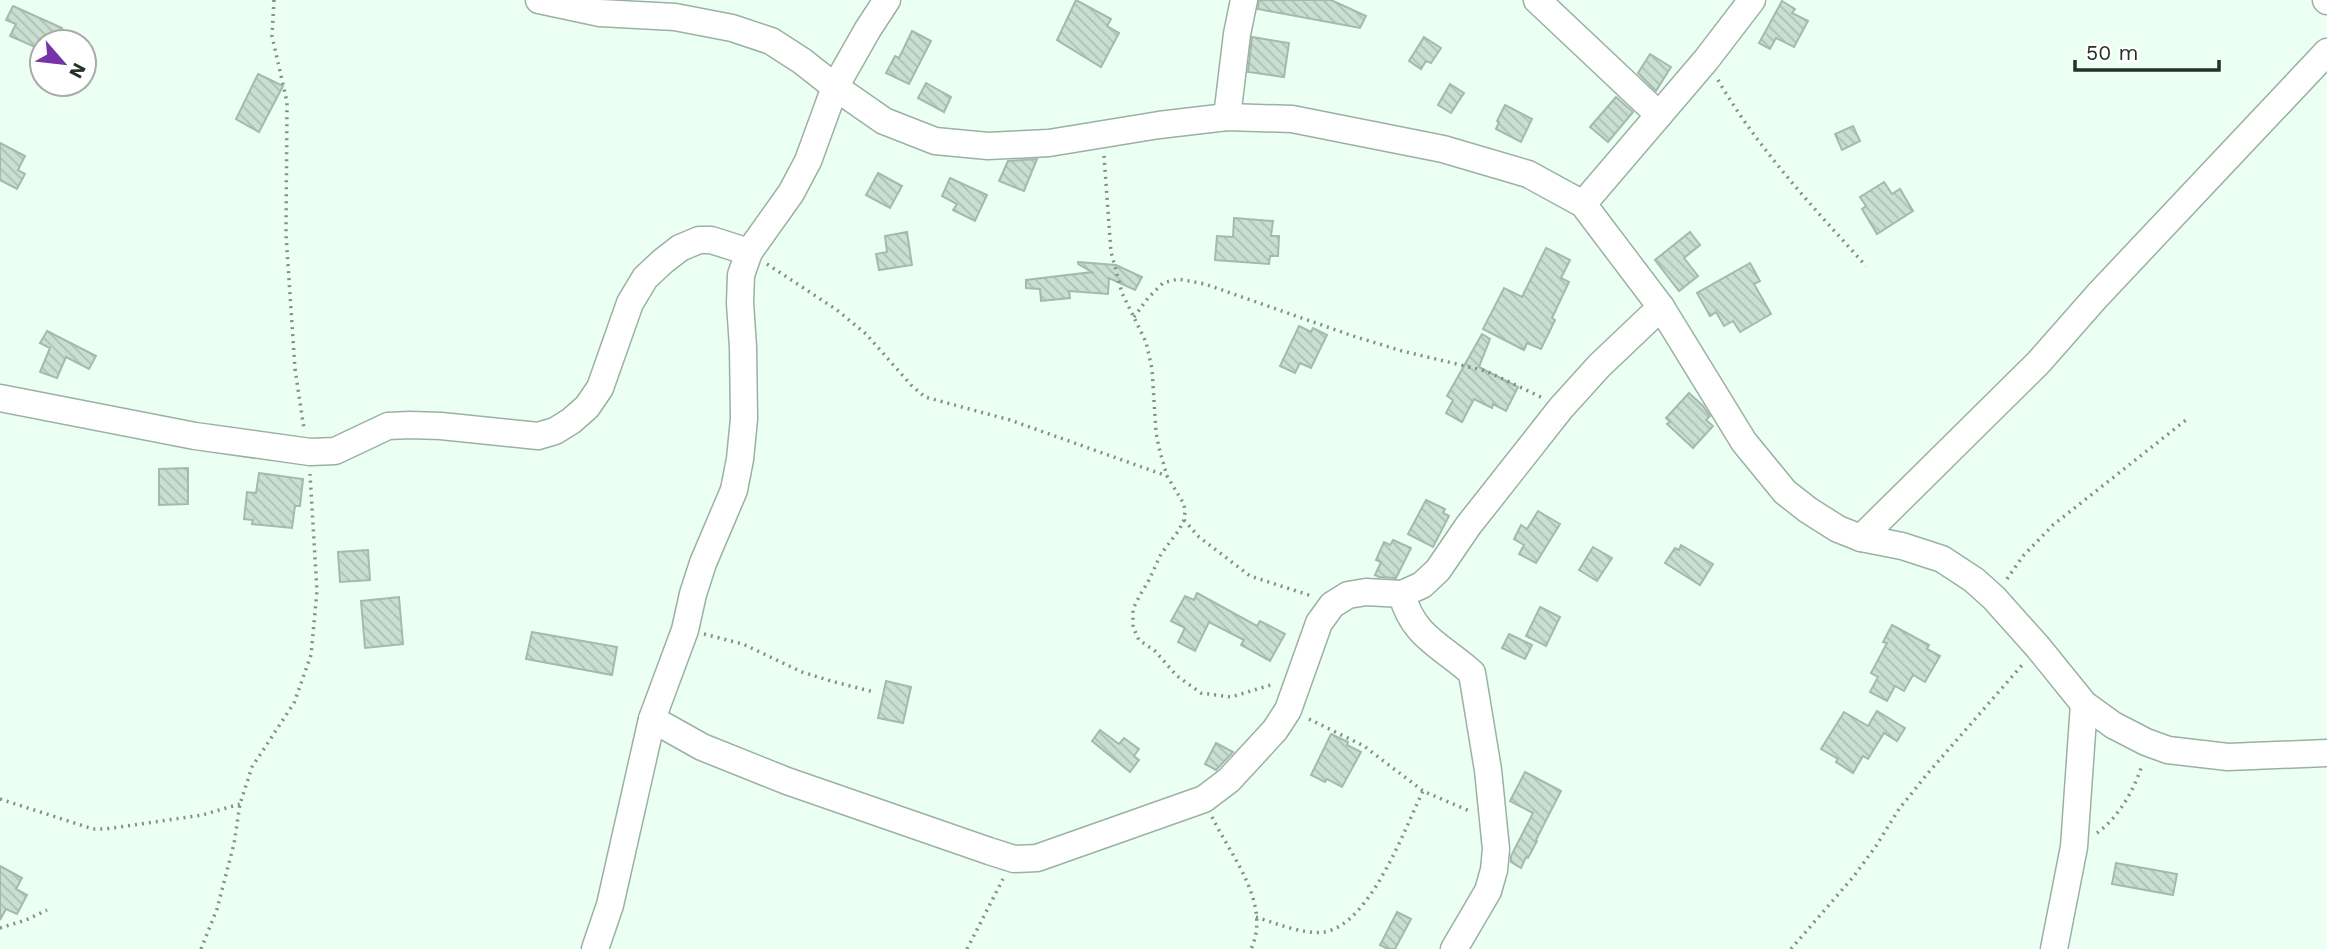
<svg xmlns="http://www.w3.org/2000/svg" width="2327" height="949" viewBox="0 0 2327 949" font-family="'Work Sans',sans-serif">
	<style>
		.building { fill: url(#building-back-hatch); stroke: #a4baac; stroke-width: 2 }
		.lines { fill: none; stroke-linecap: round; stroke-linejoin: round }
		.minor-casing { stroke: #9ab1a3; stroke-width: 29 }
		.path { stroke: #829087; stroke-width: 3.5; stroke-dasharray: 2 5; stroke-linecap: butt }
		.minor { stroke: #fff; stroke-width: 26 }
	</style>
	<defs>
		<pattern id="building-back-hatch" width="6" height="6" patternUnits="userSpaceOnUse" patternTransform="scale(1.75)"><rect width="6" height="6" fill="#c8dfd1"/><path d="M-1 5l2 2M0 0l6 6M5-1l2 2" fill="none" stroke="#acc0b3"/></pattern>
	</defs>
	<rect width="100%" height="100%" fill="#ecfff3"/>
	<!-- building -->
	<g class="building">
		<polygon points="1076,0 1111,19 1107,26 1119,33 1101,67 1057,40"/>
		<polygon points="1259,0 1331,0 1366,16 1360,28 1258,9"/>
		<polygon points="1782,1 1795,9 1792,13 1808,21 1794,47 1776,38 1770,49 1759,43"/>
		<polygon points="13,6 62,28 56,42 42,42 42,50 10,36 16,24 6,20"/>
		<polygon points="912,31 931,41 909,84 886,73 895,56 899,58"/>
		<polygon points="1252,37 1289,43 1284,77 1248,72"/>
		<polygon points="1424,37 1441,48 1431,63 1426,61 1421,69 1409,61"/>
		<polygon points="1650,54 1671,67 1656,91 1638,73"/>
		<polygon points="258,74 283,86 259,132 236,119"/>
		<polygon points="926,83 951,97 944,112 918,98"/>
		<polygon points="1450,84 1464,93 1451,113 1438,105"/>
		<polygon points="1616,97 1633,112 1608,142 1590,127"/>
		<polygon points="1505,105 1532,119 1521,142 1496,129 1499,122 1497,121"/>
		<polygon points="1853,126 1860,141 1842,150 1835,134"/>
		<polygon points="0,143 25,156 18,170 25,174 17,189 0,180"/>
		<polygon points="1037,159 1024,191 999,181 1008,161"/>
		<polygon points="878,173 902,186 890,208 866,195"/>
		<polygon points="950,178 987,195 975,221 953,210 957,204 942,196"/>
		<polygon points="1884,182 1892,194 1900,189 1913,211 1877,234 1862,209 1866,206 1860,197"/>
		<polygon points="1234,218 1273,221 1271,236 1279,236 1278,256 1270,256 1269,264 1215,260 1217,236 1233,237"/>
		<polygon points="907,232 912,265 879,270 876,254 887,252 885,236"/>
		<polygon points="1690,232 1700,245 1684,258 1698,276 1679,291 1655,260"/>
		<polygon points="1546,248 1570,260 1561,278 1569,282 1552,318 1555,320 1541,349 1527,343 1524,350 1483,329 1504,288 1522,297"/>
		<polygon points="1078,262 1116,265 1142,277 1135,290 1109,278 1108,294 1069,291 1070,298 1041,301 1040,289 1026,288 1026,280 1092,272 1078,264"/>
		<polygon points="1750,263 1760,281 1754,284 1771,314 1740,332 1733,321 1724,326 1716,312 1710,316 1697,293"/>
		<polygon points="1299,326 1311,332 1313,328 1327,335 1311,368 1300,363 1295,373 1280,366"/>
		<polygon points="47,331 96,356 89,369 66,357 57,378 40,372 50,348 40,343"/>
		<polygon points="1482,334 1490,339 1479,367 1518,387 1506,411 1493,404 1492,408 1474,399 1462,422 1446,413 1453,400 1447,396"/>
		<polygon points="1689,393 1703,406 1710,416 1706,420 1713,426 1693,448 1667,424 1670,422 1666,418"/>
		<polygon points="188,468 188,504 159,505 159,469"/>
		<polygon points="259,473 303,479 300,506 295,506 292,528 252,524 253,520 244,519 247,492 256,493"/>
		<polygon points="1426,500 1445,509 1443,513 1449,516 1433,547 1408,534"/>
		<polygon points="1538,511 1560,524 1536,563 1519,554 1524,545 1514,539 1521,525 1527,529"/>
		<polygon points="1393,540 1411,548 1396,578 1379,577 1375,575 1381,562 1376,560 1384,542 1390,545"/>
		<polygon points="1681,545 1713,564 1700,585 1665,563 1675,548 1679,550"/>
		<polygon points="1593,547 1612,558 1597,581 1579,570"/>
		<polygon points="368,550 370,580 340,582 338,552"/>
		<polygon points="1197,593 1257,626 1260,621 1285,634 1270,661 1241,645 1244,640 1209,622 1195,651 1178,642 1185,628 1171,621 1185,596 1194,600"/>
		<polygon points="399,597 403,644 365,648 361,601"/>
		<polygon points="1540,607 1560,617 1546,646 1526,636"/>
		<polygon points="1892,625 1929,645 1927,649 1940,656 1925,682 1913,675 1904,691 1895,686 1887,701 1870,692 1878,677 1871,673 1887,643 1883,642"/>
		<polygon points="532,632 617,647 612,675 526,659"/>
		<polygon points="1509,634 1532,645 1525,659 1502,648"/>
		<polygon points="886,681 911,687 903,723 878,718"/>
		<polygon points="1877,711 1905,728 1897,741 1884,733 1868,759 1863,756 1853,773 1836,762 1838,759 1821,749 1844,712 1868,726"/>
		<polygon points="1100,730 1119,744 1124,738 1139,749 1134,756 1139,760 1130,772 1092,741"/>
		<polygon points="1331,734 1348,742 1347,745 1361,752 1342,787 1327,779 1325,782 1311,775"/>
		<polygon points="1216,743 1233,752 1216,770 1205,764"/>
		<polygon points="1525,772 1561,791 1536,840 1537,841 1528,858 1526,857 1521,868 1511,862 1511,856 1533,813 1510,801"/>
		<polygon points="2116,863 2177,874 2173,895 2112,884"/>
		<polygon points="0,866 22,878 16,889 27,895 17,914 6,909 0,920"/>
		<polygon points="1397,912 1411,919 1395,949 1388,949 1380,945"/>
	</g>
	<g class="lines">
		<!-- minor casing -->
		<g class="minor-casing">
			<g id="minor">
				<polyline points="539,0 600,13 675,17 732,28 771,41 802,61 835,87 884,121 935,141 988,146 1049,143 1159,125 1227,117 1292,119 1443,149 1528,174 1583,204 1661,307 1744,442 1785,492 1808,510 1838,529 1861,538 1902,546 1942,559 1974,580 1994,598 2037,646 2084,704 2113,725 2146,742 2168,750 2228,757 2327,753"/>
				<polyline points="1537,0 1659,115"/>
				<polyline points="2326,0 2327,1"/>
				<polyline points="1227,117 1237,34 1244,0"/>
				<polyline points="1583,204 1706,60 1752,0"/>
				<polyline points="0,398 195,436 310,452 335,451 388,426 410,425 441,426 538,436 555,431 571,421 587,407 600,388 630,303 645,278 662,262 680,248 699,240 711,240 749,252"/>
				<polyline points="1861,538 2039,362 2097,296 2327,52"/>
				<path d="M1402 594C1412 636 1442 646 1472 673L1488 770 1496 849 1494 870 1488 891 1454 949"/>
				<polyline points="652,719 702,747 787,781 989,851 1014,859 1037,858 1204,799 1229,780 1275,730 1288,710 1319,623 1332,605 1348,595 1366,592 1402,594 1422,585 1438,570 1468,526 1561,408 1599,366 1661,307"/>
				<polyline points="595,949 610,905 652,719 685,630 693,594 703,563 734,490 740,459 744,419 743,347 740,303 741,275 749,252 791,193 808,161 835,87 868,29 887,0"/>
				<polyline points="2054,949 2074,847 2084,704"/>
			</g>
		</g>
		<!-- path -->
		<g class="path">
			<polyline points="274,0 272,36 287,102 286,235 295,369 304,429"/>
			<path d="M1718 80C1758 149 1813 207 1866 266"/>
			<polyline points="1104,156 1111,252 1122,293 1146,342 1152,369 1156,432 1159,448 1167,476 1184,504 1185,512 1184,520 1179,530 1161,554 1148,582 1140,595 1133,609 1133,627 1139,640 1155,651 1177,676 1201,693 1231,697 1274,684"/>
			<polyline points="767,264 837,310 866,334 911,385 925,397 1010,420 1167,476"/>
			<polyline points="1134,317 1148,298 1163,283 1178,279 1205,284 1353,336 1402,351 1486,371 1543,398"/>
			<polyline points="1184,520 1199,537 1250,576 1312,596"/>
			<polyline points="2007,579 2023,556 2053,525 2186,420"/>
			<polyline points="704,634 743,644 802,672 831,681 874,692"/>
			<polyline points="1309,719 1364,746 1423,791 1472,812"/>
			<polyline points="0,799 93,829 106,829 202,815 240,804"/>
			<path d="M1212 817C1231 856 1272 904 1251 949"/>
			<path d="M2097 833C2119 817 2134 790 2142 765"/>
			<path d="M1256 917C1275 923 1304 935 1324 932 1370 925 1405 828 1423 791"/>
			<polyline points="0,928 26,920 47,910"/>
			<polyline points="201,949 217,909 234,844 240,804 252,767 294,703 311,655 317,591 310,474"/>
			<polyline points="967,949 1003,879"/>
			<polyline points="1791,949 1854,876 1876,846 1899,809 1928,773 2023,664"/>
		</g>
		<!-- minor -->
		<use href="#minor" class="minor"/>
	</g>
	<!-- north arrow -->
	<g transform="translate(63 63) rotate(118)"><circle r="33" fill="#ffffff" stroke="#a8aca9" stroke-width="2"/>
	<path d="M0-5L12 26L0 18L-12 26Z" fill="#7733a7"/>
	<text y="-10" font-size="19" font-weight="bold" text-anchor="middle" fill="#262f29">N</text>
	</g>
	<!-- scale -->
	<path d="M2075 60v10h144v-10" fill="none" stroke="#262f29" stroke-width="3.5"/>
	<text x="2086" y="60" font-size="21" fill="#262f29" stroke="#ffffff" stroke-width="5" paint-order="stroke">50 m</text>
</svg>
